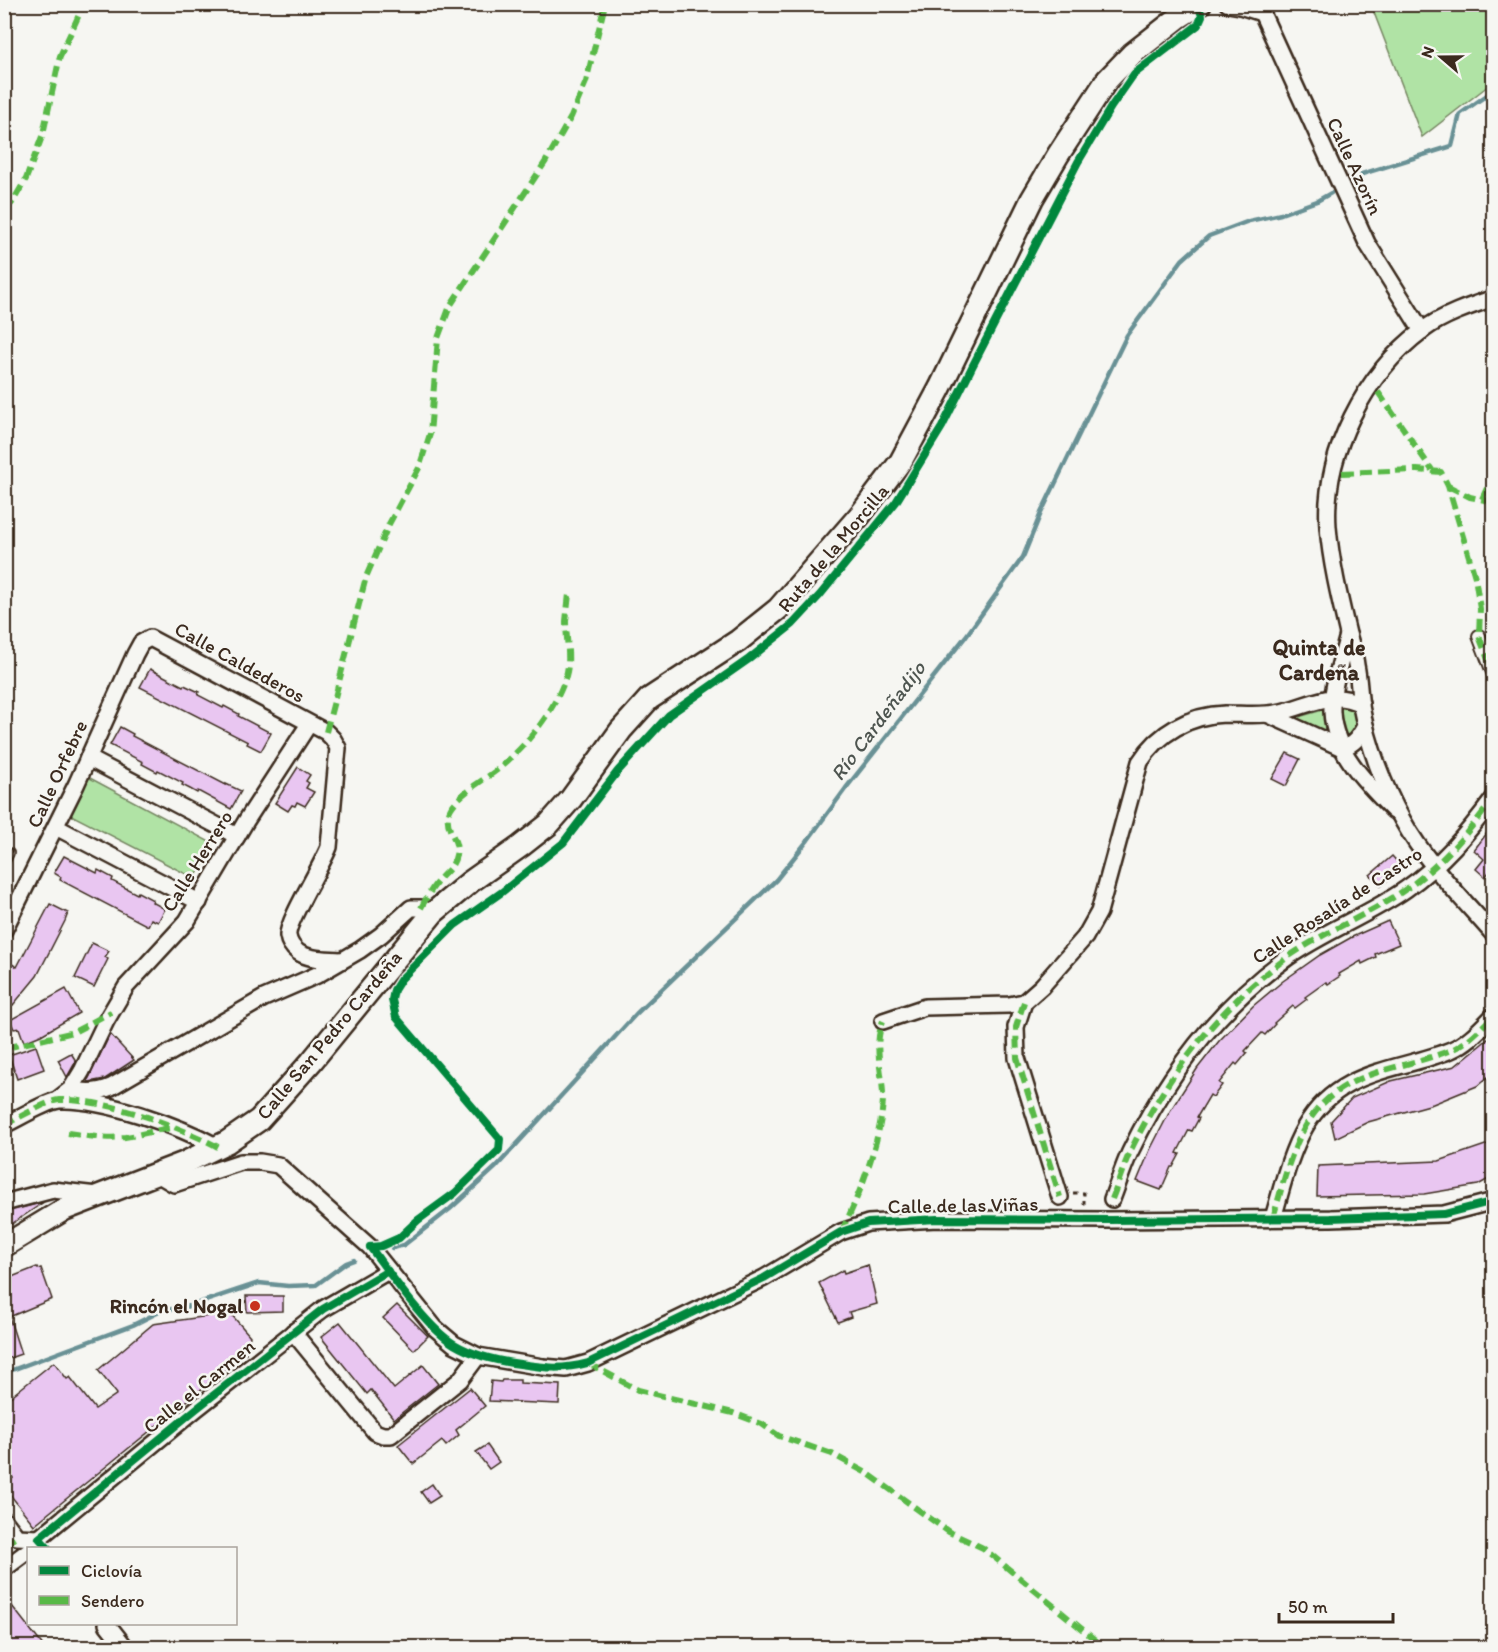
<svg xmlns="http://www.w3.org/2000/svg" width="1498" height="1652" viewBox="0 0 1498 1652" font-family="Itim,sans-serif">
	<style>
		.green { fill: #b0e3a5; stroke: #768662; stroke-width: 1.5 }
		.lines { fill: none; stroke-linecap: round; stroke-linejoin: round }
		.stream { stroke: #699195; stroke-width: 4.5 }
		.building { fill: #e9c6f1; stroke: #3b2a1e; stroke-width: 1.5 }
		.service-casing { stroke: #3b2a1e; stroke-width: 12 }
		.pedestrian-casing { stroke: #3b2a1e; stroke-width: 16 }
		.minor-casing { stroke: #3b2a1e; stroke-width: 20 }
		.secondary-casing { stroke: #3b2a1e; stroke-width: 26 }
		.path { stroke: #3b2a1e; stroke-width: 3; stroke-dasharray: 4.5 4.5; stroke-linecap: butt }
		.service { stroke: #f6f6f2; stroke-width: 8 }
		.pedestrian { stroke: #f6f6f2; stroke-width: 12 }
		.minor { stroke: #f6f6f2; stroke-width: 15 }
		.secondary { stroke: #f6f6f2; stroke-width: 21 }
		.quiet { stroke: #58b947; stroke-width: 6; stroke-dasharray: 12 6; stroke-linecap: butt }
		.cycleway-casing { stroke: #f6f6f2; stroke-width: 11 }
		.cycleway { stroke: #00873e; stroke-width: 8 }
		.poi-dot { fill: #c8321e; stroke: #f6f6f2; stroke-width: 2 }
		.labels { text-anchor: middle; stroke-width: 5; stroke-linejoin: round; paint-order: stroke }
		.street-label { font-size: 20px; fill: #3b2a1e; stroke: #f6f6f2 }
		.poi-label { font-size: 20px; font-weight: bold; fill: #3b2a1e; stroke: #f6f6f2; text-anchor: end }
		.water-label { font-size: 21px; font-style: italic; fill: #4e5550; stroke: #f6f6f2 }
		.quarter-label { font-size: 22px; font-weight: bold; fill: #3b2a1e; stroke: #f6f6f2 }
	</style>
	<rect width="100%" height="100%" fill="#f6f6f2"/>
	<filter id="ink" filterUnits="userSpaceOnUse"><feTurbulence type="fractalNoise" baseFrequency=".0167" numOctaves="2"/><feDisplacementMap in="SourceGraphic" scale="12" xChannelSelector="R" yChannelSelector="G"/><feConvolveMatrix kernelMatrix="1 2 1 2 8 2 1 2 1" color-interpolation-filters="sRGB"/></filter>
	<g filter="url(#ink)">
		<!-- green -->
		<g class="green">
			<polygon points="1371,5 1493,5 1493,82 1422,137"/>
			<path d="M1339 704C1362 713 1363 725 1344 740Z"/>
			<polygon points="1327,707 1330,738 1288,720 1319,711"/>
			<polygon points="88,777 208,841 212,846 212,852 195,877 188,875 71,815"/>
		</g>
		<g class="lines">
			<!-- stream -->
			<g class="stream">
				<polyline points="1352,180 1362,174 1452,146 1460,114 1494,90"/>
				<polyline points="392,1248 404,1245 450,1209 496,1167 636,1014 776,880 808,840 846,788 966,636 1023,557 1041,513 1127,335 1182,260 1209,236 1249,221 1281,214 1317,201 1331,193"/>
				<polyline points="4,1373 133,1325 161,1311 190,1306 259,1283 288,1286 316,1285 346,1263 354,1260"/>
			</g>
		</g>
		<!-- building -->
		<g class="building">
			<polygon points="150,669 183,686 184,685 199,692 198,695 223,708 224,706 239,714 238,716 271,733 261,751 247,744 248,742 140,687"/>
			<polygon points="120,727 133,734 132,736 226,785 226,784 241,791 231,809 198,791 197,793 190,789 182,785 183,783 158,770 157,772 142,764 143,762 110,745"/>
			<polygon points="1287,753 1300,759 1286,786 1272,779"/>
			<polygon points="298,767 310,775 306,781 309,783 306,788 314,792 305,806 297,802 295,806 292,805 288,811 275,803"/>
			<polygon points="1494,824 1494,866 1485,877 1476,869 1484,859 1474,850"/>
			<polygon points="64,856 97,873 98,870 113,878 112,881 137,894 138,892 153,900 152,902 165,909 158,922 151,919 148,926 60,880 61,877 54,873"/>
			<polygon points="1392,856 1402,867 1381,886 1370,875"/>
			<polygon points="50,904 68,913 65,921 37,976 4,1016 4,975 12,964 17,967"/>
			<polygon points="1388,921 1399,944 1375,954 1376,957 1362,964 1361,961 1339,974 1340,976 1328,984 1326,982 1305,997 1307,999 1295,1008 1293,1006 1274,1023 1275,1024 1265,1035 1262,1033 1245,1051 1247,1053 1237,1065 1235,1063 1219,1083 1222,1085 1213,1097 1210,1095 1197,1117 1199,1118 1192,1131 1189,1130 1177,1153 1180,1154 1173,1167 1171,1167 1161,1190 1137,1181 1150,1150 1170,1111 1197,1069 1219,1041 1253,1006 1283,981 1320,955 1352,937"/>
			<polygon points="92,943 109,951 105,957 108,959 94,987 75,978"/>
			<polygon points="66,989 79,1013 41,1035 24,1042 19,1028 14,1029 10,1020"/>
			<polygon points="110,1034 134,1060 105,1079 89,1082 88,1080"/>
			<polygon points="1494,1034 1494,1072 1477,1086 1433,1104 1368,1122 1335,1138 1331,1121 1352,1098 1391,1081 1455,1066"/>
			<polygon points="36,1046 44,1069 17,1079 9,1055"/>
			<polygon points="71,1053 76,1061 67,1077 58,1060"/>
			<polygon points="1494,1142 1494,1176 1478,1185 1424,1194 1317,1196 1318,1166 1439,1161"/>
			<polygon points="44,1202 4,1229 4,1212"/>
			<polygon points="868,1265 877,1304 849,1312 851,1317 838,1322 819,1283 843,1270 844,1273"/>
			<polygon points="37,1267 38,1269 41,1268 52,1299 9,1317 21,1354 4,1360 4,1280"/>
			<polygon points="246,1296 283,1296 283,1311 247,1312"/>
			<polygon points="397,1305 428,1336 414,1350 383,1318"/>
			<polygon points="230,1313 250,1336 246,1353 34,1525 4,1487 4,1484 13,1478 4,1468 4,1402 54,1362 67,1379 70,1377 95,1409 117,1394 98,1370 153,1324"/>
			<polygon points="340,1322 394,1389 423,1365 438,1384 394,1419 371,1390 367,1394 321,1337"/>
			<polygon points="502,1380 520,1380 520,1383 560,1385 559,1404 489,1401 491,1381 501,1382"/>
			<polygon points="470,1388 485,1406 456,1430 459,1435 446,1446 442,1441 413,1464 398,1445"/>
			<polygon points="487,1445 499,1462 489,1469 476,1452"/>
			<polygon points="432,1484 440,1496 429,1503 421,1492"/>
			<polygon points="12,1606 44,1647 4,1647 4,1612"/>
		</g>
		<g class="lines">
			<!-- service casing -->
			<g class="service-casing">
				<polyline id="service" points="4,863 9,853"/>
			</g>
			<!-- pedestrian casing -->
			<g class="pedestrian-casing">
				<polyline id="pedestrian" points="1479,636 1494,675"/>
			</g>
			<!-- minor casing -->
			<g class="minor-casing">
				<g id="minor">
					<polyline points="1228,4 1240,6 1262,13"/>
					<polyline points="1263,4 1262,13 1367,243 1422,331"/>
					<path d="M1494 298C1470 306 1443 315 1423 330 1365 373 1323 454 1328 527 1331 563 1340 600 1348 634 1351 645 1355 655 1356 665 1359 679 1359 693 1361 706 1368 745 1384 787 1403 821 1426 863 1462 898 1494 935"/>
					<path d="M1348 635C1342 659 1331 687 1332 712 1334 752 1367 784 1394 811"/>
					<path d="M1269 715 1342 748C1354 745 1359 737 1365 726"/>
					<polyline points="88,758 237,836"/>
					<polyline points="56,827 199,902"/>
					<path d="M4 930 76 785 135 654 141 643 150 638 326 732 333 739 338 748 329 847C322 866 286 923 288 936 289 943 293 948 298 952 309 960 327 959 340 960"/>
					<polyline points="1024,1002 1016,1027 1017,1058 1060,1197"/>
					<path d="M883 1021 925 1007 1009 1005 1024 1002 1042 986 1085 937 1099 912 1140 762C1158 733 1190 715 1225 714 1242 714 1259 716 1276 713 1307 708 1329 688 1361 704"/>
					<path d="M71 1089C85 1093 97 1093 111 1087L264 998 317 975 360 950 381 935 411 908H421L433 913"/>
					<polyline points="57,1100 71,1089 82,1071 106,1021 126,987 187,921 246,821 309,724"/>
					<path d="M4 1125C17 1119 47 1101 59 1100 103 1098 179 1126 218 1147"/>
					<polyline points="157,1174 174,1184 241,1162 260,1162 278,1165 370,1247 435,1328 454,1344 478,1356 543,1367 566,1369 588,1363 764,1278 841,1232 868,1223 937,1219 1109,1220 1331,1218 1444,1214 1494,1201"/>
					<path d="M1112 1199C1118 1184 1123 1167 1130 1152 1167 1075 1218 1007 1288 957 1325 931 1369 915 1406 889 1442 864 1468 833 1494 798"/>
					<polyline points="4,1203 53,1190 97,1195"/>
					<path d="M1273 1218C1282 1188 1289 1155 1305 1127 1339 1068 1397 1072 1451 1050 1468 1043 1481 1028 1494 1015"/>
					<polyline points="293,1332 375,1432 383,1435 391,1435 460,1380 478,1356"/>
					<polyline points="4,1520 17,1537 39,1538"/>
					<polyline points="39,1538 196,1409 323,1309 388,1271"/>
					<polyline points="4,1569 28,1551"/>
					<polyline points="107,1624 126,1648"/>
				</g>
			</g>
			<!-- secondary casing -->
			<g class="secondary-casing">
				<polyline id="secondary" points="4,1246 65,1209 184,1163 227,1142 259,1120 311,1062 433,913 470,882 521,846 549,824 571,799 621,730 649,699 738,641 778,609 860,515 901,461 940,388 1032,199 1058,155 1107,80 1132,54 1178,18 1200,4"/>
			</g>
			<!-- path -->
			<polyline class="path" points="1073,1193 1084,1193 1084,1205"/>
			<!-- service -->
			<use href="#service" class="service"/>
			<!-- pedestrian -->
			<use href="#pedestrian" class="pedestrian"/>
			<!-- minor -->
			<use href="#minor" class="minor"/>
			<!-- secondary -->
			<use href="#secondary" class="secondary"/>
			<!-- quiet -->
			<g class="quiet">
				<polyline points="4,210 12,203 26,179 43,134 60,56 84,4"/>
				<polyline points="1378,392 1432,470"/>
				<polyline points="1342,473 1417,470 1441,472 1448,486 1475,577 1480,609 1479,636 1494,675"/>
				<polyline points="1448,486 1470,497 1494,502"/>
				<polyline points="1482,499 1494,473"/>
				<polyline points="326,732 366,577 389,524 419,468 430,434 438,338 450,306 546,161 571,117 586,82 605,4"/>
				<path d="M421 908C426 899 431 889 438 881 445 872 454 867 456 855 461 838 440 828 451 808 463 790 487 779 503 765 529 742 556 709 566 676 571 659 566 639 566 621 567 612 568 603 569 594"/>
				<polyline points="1024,1002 1016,1027 1017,1058 1060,1197"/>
				<polyline points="6,1048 74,1032 111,1012"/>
				<path d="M4 1125C17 1119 47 1101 59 1100 103 1098 179 1126 218 1147"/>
				<path d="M68 1133C87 1136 106 1139 125 1137 140 1135 155 1130 171 1128"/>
				<path d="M1112 1199C1118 1184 1123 1167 1130 1152 1167 1075 1218 1007 1288 957 1325 931 1369 915 1406 889 1442 864 1468 833 1494 798"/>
				<path d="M1273 1218C1282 1188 1289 1155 1305 1127 1339 1068 1397 1072 1451 1050 1468 1043 1481 1028 1494 1015"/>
				<path d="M841 1232C859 1198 884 1132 883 1094 882 1069 873 1045 883 1021"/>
				<polyline points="588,1363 638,1390 733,1413 762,1424 779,1436 832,1454 870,1475 949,1532 983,1548 1105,1648"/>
				<polyline points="4,1544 17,1537"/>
			</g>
			<!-- cycleway casing -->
			<g class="cycleway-casing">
				<g id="cycleway">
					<polyline points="370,1247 381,1246 399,1238 418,1220 455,1193 499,1150 500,1139 396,1017 392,1000 394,990 401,979 455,925 502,892 563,843 618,771 669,715 749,659 793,624 820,595 896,502 942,427 972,367 1078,162 1111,107 1134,74 1198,25 1202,16 1198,4"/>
					<path d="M370 1247C391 1275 426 1327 454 1344 474 1356 497 1361 520 1364 546 1368 562 1370 588 1363L764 1278 841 1232 868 1223 937 1219 1109 1220 1331 1218 1444 1214 1494 1201"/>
					<polyline points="48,1548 39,1538 196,1409 323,1309 388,1271"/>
				</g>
			</g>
			<!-- cycleway -->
			<use href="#cycleway" class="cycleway"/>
		</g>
	</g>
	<!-- markers -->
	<circle class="poi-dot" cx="255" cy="1306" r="6"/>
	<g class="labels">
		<!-- street labels -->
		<g class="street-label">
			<text transform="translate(1355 166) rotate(65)" y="7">Calle Azorín</text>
			<text transform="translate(833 548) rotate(-50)" y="7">Ruta de la Morcilla</text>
			<text transform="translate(240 662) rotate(29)" y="7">Calle Caldederos</text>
			<text transform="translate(57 774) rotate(-65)" y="7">Calle Orfebre</text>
			<text transform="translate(197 861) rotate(-58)" y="7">Calle Herrero</text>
			<text transform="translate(1337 905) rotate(-33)" y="7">Calle Rosalía de Castro</text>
			<text transform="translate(329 1035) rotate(-50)" y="7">Calle San Pedro Cardeña</text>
			<text transform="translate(963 1205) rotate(-1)" y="7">Calle de las Viñas</text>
			<text transform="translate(199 1386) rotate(-39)" y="7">Calle el Carmen</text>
		</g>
		<!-- poi labels -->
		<g class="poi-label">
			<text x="243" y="1313">Rincón el Nogal</text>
		</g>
		<!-- water labels -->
		<g class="water-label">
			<text transform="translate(878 721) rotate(-53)" y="7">Río Cardeñadijo</text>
		</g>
		<!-- quarter labels -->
		<g class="quarter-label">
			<text x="1319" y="655">Quinta de<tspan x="1319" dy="25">Cardeña</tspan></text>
		</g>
	</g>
	<!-- margin -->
	<rect width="1498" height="1652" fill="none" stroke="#f6f6f2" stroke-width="24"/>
	<rect x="12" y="12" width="1474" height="1628" fill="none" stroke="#3b2a1e" stroke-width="2" filter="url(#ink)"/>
	<!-- legend -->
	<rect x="27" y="1547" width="210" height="78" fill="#f6f6f2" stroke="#aba49d" stroke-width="1.5"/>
	<rect x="39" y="1566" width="30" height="9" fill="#00873e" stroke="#aba49d" stroke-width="1.5"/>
	<text x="81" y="1577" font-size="18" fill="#3b2a1e">Ciclovía</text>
	<rect x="39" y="1596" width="30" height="9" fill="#58b947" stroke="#aba49d" stroke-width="1.5"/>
	<text x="81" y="1607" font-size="18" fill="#3b2a1e">Sendero</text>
	<!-- north arrow -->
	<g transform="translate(1441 57) rotate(290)" stroke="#f6f6f2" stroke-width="4.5" paint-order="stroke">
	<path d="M0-4.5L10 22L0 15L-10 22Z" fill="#3b2a1e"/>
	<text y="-9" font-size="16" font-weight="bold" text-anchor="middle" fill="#3b2a1e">N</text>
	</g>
	<!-- scale -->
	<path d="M1279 1613v9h114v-9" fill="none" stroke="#3b2a1e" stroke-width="3"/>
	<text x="1288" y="1613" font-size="18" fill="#3b2a1e" stroke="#f6f6f2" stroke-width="4.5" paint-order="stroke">50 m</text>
</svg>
